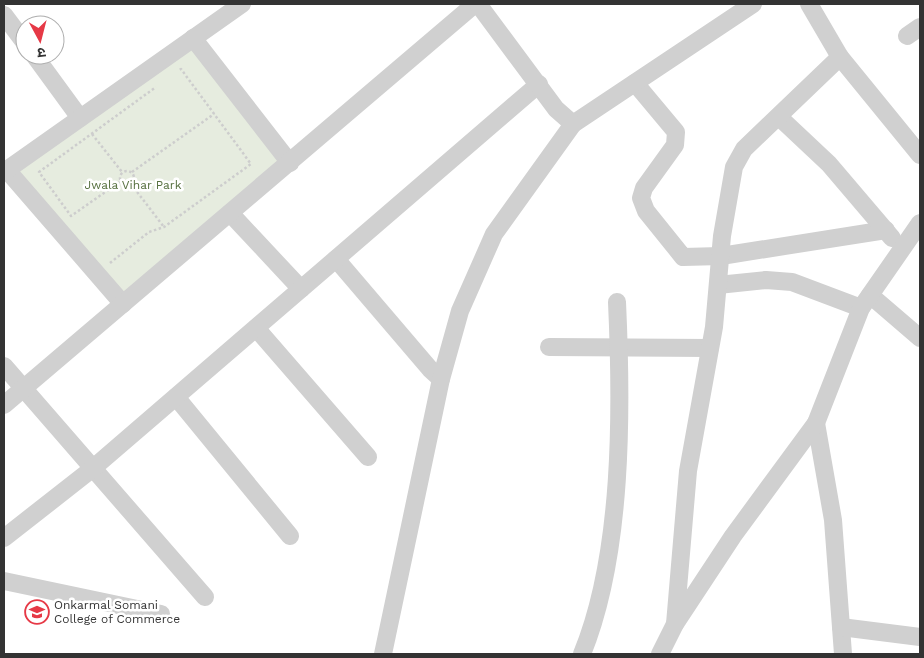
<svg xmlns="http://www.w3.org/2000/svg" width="924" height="658" viewBox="0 0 924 658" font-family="'Work Sans','Noto Sans Devanagari',sans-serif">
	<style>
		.green { fill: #e6ecdf }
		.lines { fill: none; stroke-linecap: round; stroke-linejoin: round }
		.path { stroke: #cdcdcd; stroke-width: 2.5; stroke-dasharray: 2.5 2.5; stroke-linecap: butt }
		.street { stroke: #d0d0d0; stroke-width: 18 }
		.labels { text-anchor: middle; stroke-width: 5; stroke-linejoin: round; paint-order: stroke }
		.park-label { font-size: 12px; fill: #56703f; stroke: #fff }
		.poi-label { font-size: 12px; fill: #333; stroke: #fff; text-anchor: start }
	</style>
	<rect width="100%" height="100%" fill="#fff"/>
	<!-- green -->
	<polygon class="green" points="193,38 290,163 123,304 7,170"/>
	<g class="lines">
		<!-- path -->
		<g class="path">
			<polyline points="92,134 122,172"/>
			<circle cx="127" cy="178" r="7"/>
			<polyline points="132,172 214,114"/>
			<polyline points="121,181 71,216 39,172 156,87"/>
			<polyline points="131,184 164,227"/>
			<polyline points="110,263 149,232 164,227 251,164 181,69 179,70"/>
		</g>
		<!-- street -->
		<g class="street">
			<polyline points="809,4 840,57"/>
			<polyline points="4,15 25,43"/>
			<polyline points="907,36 920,27"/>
			<polyline points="193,38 290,163"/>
			<polyline points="34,55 80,118"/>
			<polyline points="635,83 676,132 675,145 644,188 641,198 646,211 683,257 721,256 886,230"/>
			<polyline points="779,117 829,164 892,238"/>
			<polyline points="573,124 753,4"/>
			<polyline points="7,170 123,304"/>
			<polyline points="4,172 242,4"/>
			<polyline points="230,213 301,289"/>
			<polyline points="336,259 430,369 441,379"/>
			<polyline points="718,285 766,280 792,282 861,308"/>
			<polyline points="870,295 920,338"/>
			<polyline points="256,328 368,457"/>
			<polyline points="549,347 710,348"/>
			<polyline points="4,366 205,597"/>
			<polyline points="176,397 290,536"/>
			<polyline points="4,405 475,4"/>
			<polyline points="816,423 833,520 843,654"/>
			<polyline points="4,538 92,469 539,84"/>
			<polyline points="4,581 161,614"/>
			<polyline points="675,624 688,471 714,327 722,236 734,167 744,149 840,57 920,155"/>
			<polyline points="841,627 920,637"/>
			<polyline points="383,654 441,379 460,311 494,234 573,124 556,109 478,4"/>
			<path d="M582 654C623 554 622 410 617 302"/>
			<polyline points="660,654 675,624 733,536 816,423 861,308 920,223"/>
		</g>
	</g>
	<!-- icons -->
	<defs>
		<g id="university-ring" transform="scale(1.25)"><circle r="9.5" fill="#fff" stroke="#e63946" stroke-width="1.5"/><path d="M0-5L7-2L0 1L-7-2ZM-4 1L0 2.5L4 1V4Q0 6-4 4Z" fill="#e63946"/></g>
	</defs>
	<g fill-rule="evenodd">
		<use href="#university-ring" x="37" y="612"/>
	</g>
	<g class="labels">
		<!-- park labels -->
		<g class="park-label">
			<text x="133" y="189">Jwala Vihar Park</text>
		</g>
		<!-- poi labels -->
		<g class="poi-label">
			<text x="54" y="609">Onkarmal Somani<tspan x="54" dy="14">College of Commerce</tspan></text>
		</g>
	</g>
	<!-- border -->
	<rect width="924" height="658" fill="none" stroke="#333333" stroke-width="10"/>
	<!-- north arrow -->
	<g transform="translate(40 40) rotate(173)"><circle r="24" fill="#ffffff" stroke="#adadad"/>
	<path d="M0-4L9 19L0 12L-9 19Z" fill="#e63946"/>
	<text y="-8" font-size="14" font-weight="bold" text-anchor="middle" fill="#333333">उ</text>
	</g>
</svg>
